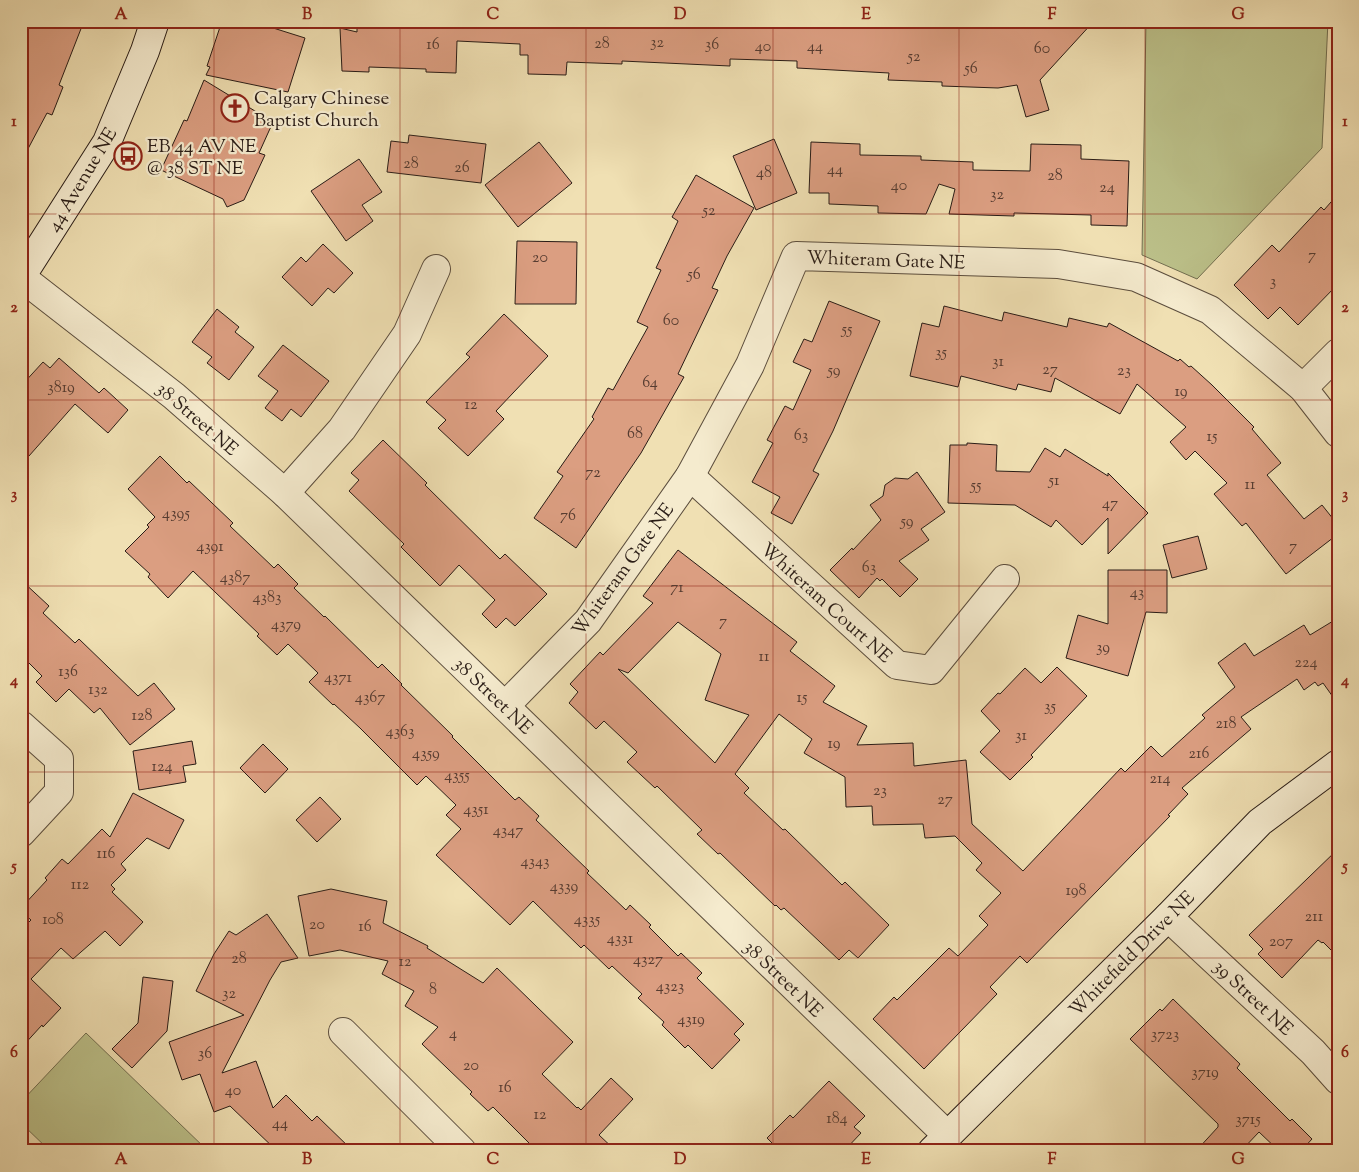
<svg xmlns="http://www.w3.org/2000/svg" width="1359" height="1172" viewBox="0 0 1359 1172" font-family="'Sorts Mill Goudy',serif">
	<style>
		.green { fill: #bcc18a; stroke: #726e50 }
		.building { fill: #db9e81; stroke: #291c16; fill-rule: evenodd }
		.lines { fill: none; stroke-linecap: round; stroke-linejoin: round }
		.street-casing { stroke: #5b4d3d; stroke-width: 30 }
		.secondary-casing { stroke: #291c16; stroke-width: 30 }
		.street { stroke: #f5ebce; stroke-width: 28 }
		.secondary { stroke: #f5ebce; stroke-width: 28 }
		.grid { fill: none; stroke: #8f2418; stroke-width: 1; stroke-opacity: 0.55 }
		.labels { text-anchor: middle; stroke-width: 4.5; stroke-linejoin: round; paint-order: stroke }
		.number-label { font-size: 16px; fill: #563c31 }
		.poi-label { font-size: 19px; fill: #291c16; stroke: #f5ebce; text-anchor: start }
		.street-label { font-size: 19px; fill: #291c16; stroke: #f5ebce }
		.neatline { fill: none; stroke: #8f2418; stroke-width: 2 }
		.grid-label { font-size: 16px; text-anchor: middle; font-weight: bold; fill: #8f2418 }
	</style>
	<rect width="100%" height="100%" fill="#f0e0b3"/>
	<filter id="stains"><feTurbulence type="fractalNoise" baseFrequency=".004" numOctaves="4"/><feColorMatrix values="0 0 0 0 .2 0 0 0 0 .09 0 0 0 0 .02 0 0 0 .5 -.17"/></filter>
	<radialGradient id="worn" r=".72"><stop offset=".6" stop-color="#630" stop-opacity="0"/><stop offset="1" stop-color="#630" stop-opacity=".3"/></radialGradient>
	<!-- green -->
	<g class="green">
		<polygon points="1146,21 1328,21 1322,148 1197,279 1142,255"/>
		<polygon points="86,1033 208,1151 50,1151 21,1123 21,1102"/>
	</g>
	<!-- building -->
	<g class="building">
		<polygon points="21,21 84,21 59,85 63,87 52,115 47,113 21,162"/>
		<polygon points="222,21 251,21 305,38 288,92 206,75 210,67 207,66"/>
		<polygon points="364,21 926,21 926,23 1006,26 1010,21 1094,21 1040,80 1049,110 1026,117 1017,85 998,88 942,86 942,82 888,80 889,73 797,68 797,61 730,59 730,66 622,61 622,64 567,62 566,75 528,74 528,55 520,55 520,44 457,41 456,73 426,72 426,69 369,67 369,72 342,71 340,28 357,32 357,24 364,24"/>
		<polygon points="204,80 273,122 259,153 265,155 244,200 227,207 223,199 161,170 184,120 187,121"/>
		<polygon points="409,135 486,144 481,183 387,172 391,141 408,143"/>
		<polygon points="774,139 797,193 756,210 733,156"/>
		<polygon points="539,142 572,183 518,227 485,185"/>
		<polygon points="811,142 860,144 860,155 921,156 921,160 973,162 973,170 1030,171 1031,144 1081,145 1081,159 1129,161 1127,226 1091,225 1091,215 1014,213 1014,216 949,214 955,189 939,184 926,214 878,213 878,206 829,204 829,193 809,193"/>
		<polygon points="359,159 382,192 362,205 373,221 346,241 311,191"/>
		<polygon points="696,175 754,208 727,256 712,288 718,290 678,374 684,377 641,453 576,548 534,518 563,476 557,472 594,419 592,417 608,388 613,390 648,327 637,322 661,270 656,268 678,221 672,217"/>
		<polygon points="1338,194 1338,284 1298,325 1280,307 1268,319 1234,285 1272,245 1279,252 1321,207 1324,210"/>
		<polygon points="517,241 577,242 576,304 515,304"/>
		<polygon points="323,244 353,273 334,293 328,288 312,306 282,277 301,257 306,262"/>
		<polygon points="829,301 880,321 833,431 813,471 819,474 792,524 771,513 780,497 752,482 773,443 767,440 785,406 793,410 811,370 793,362 804,339 812,342"/>
		<polygon points="944,306 1002,321 1004,312 1067,327 1069,318 1107,327 1109,323 1178,361 1180,359 1189,367 1191,366 1212,385 1254,427 1252,429 1281,463 1267,475 1304,519 1322,505 1338,525 1338,534 1286,574 1246,523 1242,526 1214,494 1227,483 1195,451 1186,460 1170,442 1186,427 1137,384 1120,414 1055,378 1051,392 1018,384 1016,390 961,376 958,387 910,376 922,323 939,327"/>
		<polygon points="217,309 239,327 235,332 254,347 229,380 207,363 212,357 192,342"/>
		<polygon points="504,314 548,356 496,411 504,419 468,456 438,428 446,420 426,402 470,357 466,354"/>
		<polygon points="283,345 329,381 301,417 291,409 282,421 265,408 278,391 258,376"/>
		<polygon points="59,358 99,393 104,388 128,410 108,433 75,404 21,465 21,386 43,362 50,368"/>
		<polygon points="383,440 427,483 425,485 500,559 505,554 547,594 515,626 506,618 496,628 482,614 495,600 459,565 440,586 401,547 404,544 349,491 359,480 351,473"/>
		<polygon points="967,443 997,445 996,471 1030,472 1045,448 1060,457 1065,449 1108,476 1108,473 1148,513 1108,554 1108,518 1082,545 1056,520 1051,527 1015,505 948,503 950,445 967,445"/>
		<polygon points="160,456 187,483 189,481 233,523 230,526 274,568 278,564 298,584 294,588 324,617 325,616 378,668 382,664 402,684 401,685 453,736 452,737 515,800 519,797 539,816 536,820 589,871 587,873 626,910 630,905 651,925 649,927 678,956 681,953 702,973 697,978 744,1024 734,1034 740,1040 712,1069 688,1045 685,1048 662,1025 664,1022 638,998 642,994 612,966 609,969 584,945 581,948 533,901 510,925 436,855 461,829 446,815 456,805 426,776 417,785 360,728 334,704 333,705 309,682 318,673 288,644 277,655 257,636 259,634 193,571 168,598 148,577 150,574 125,551 149,527 147,525 155,517 128,489"/>
		<polygon points="917,472 945,512 921,529 929,540 899,561 918,579 900,597 882,579 880,581 877,578 859,598 830,570 852,548 853,550 881,520 870,505 883,496 885,485 895,478 908,479"/>
		<polygon points="1198,536 1207,569 1172,578 1163,545"/>
		<path d="M678 550 797 642 790 651 835 686 823 702 867 726 857 745 913 743 914 766 966 760 972 824 1023 871 1121 768 1125 772 1151 746 1162 757 1205 718 1202 715 1235 687 1218 663 1245 643 1254 656 1304 625 1310 635 1338 618V704L1323 683 1318 686 1315 682 1304 690 1297 679 1241 717 1251 729 1182 788 1188 794 1168 815 1170 816 1027 963 1020 956 990 987 997 994 924 1069 873 1019 894 997 897 1000 949 948 958 956 988 925 979 916 1001 893 976 870 982 863 955 836 925 838 923 824 873 825 872 806 846 807 845 777 804 753 812 739 779 714 735 774 749 788 744 793 783 830 785 829 842 885 845 882 889 925 858 958 849 950 839 960 784 908 781 910 776 905 775 906 720 853 718 854 697 834 702 830 657 786 655 788 627 762 637 752 604 721 596 729 569 703 578 692 570 684 600 652 603 655 653 603 643 596ZM678 622 721 654 705 700 749 715 715 763 618 669 628 673Z"/>
		<polygon points="1108,570 1167,570 1167,613 1146,612 1128,676 1066,658 1078,615 1108,624"/>
		<polygon points="21,580 49,606 43,613 75,643 79,639 138,696 154,683 175,709 130,745 100,708 94,713 69,689 56,702 36,682 42,676 21,655"/>
		<polygon points="1057,667 1087,696 1031,755 1033,757 1010,780 980,752 1000,731 981,711 998,693 1000,694 1025,668 1041,683"/>
		<polygon points="192,741 196,764 183,766 186,782 139,790 133,751"/>
		<polygon points="263,744 288,769 265,793 240,768"/>
		<polygon points="133,793 184,820 169,849 147,838 121,864 126,870 111,885 115,889 112,892 143,922 120,946 105,931 73,959 61,948 31,979 61,1008 43,1027 42,1025 21,1048 21,930 31,920 21,911 21,908 47,880 45,878 62,859 68,864 102,829 110,837"/>
		<polygon points="320,797 341,819 317,842 296,820"/>
		<polygon points="1338,849 1338,957 1323,942 1322,943 1318,940 1282,978 1258,954 1263,949 1249,935"/>
		<polygon points="331,889 387,901 383,923 428,946 427,948 483,983 497,968 573,1042 542,1074 577,1108 578,1107 581,1110 611,1078 633,1099 599,1135 616,1151 537,1151 493,1107 488,1111 470,1094 472,1092 422,1044 438,1027 405,1006 414,991 382,974 388,961 340,950 309,956 298,896"/>
		<polygon points="267,914 298,958 281,962 270,980 222,1073 256,1061 273,1108 286,1095 312,1121 317,1116 353,1151 277,1151 230,1106 214,1112 200,1074 182,1080 169,1042 244,1015 196,991 214,954 229,931 236,935"/>
		<polygon points="143,977 173,981 167,1031 132,1068 112,1049 138,1023"/>
		<polygon points="1173,999 1240,1064 1237,1068 1290,1121 1292,1119 1312,1139 1301,1151 1279,1151 1259,1132 1241,1151 1196,1151 1218,1127 1218,1124 1130,1039 1160,1009 1162,1011"/>
		<polygon points="829,1081 865,1116 854,1127 861,1133 844,1151 780,1151 767,1138 790,1115 793,1118"/>
	</g>
	<g class="lines">
		<!-- street casing -->
		<g class="street-casing">
			<g id="street">
				<polyline points="21,277 174,396 285,493 947,1135"/>
				<polyline points="1303,388 1338,353"/>
				<polyline points="690,476 897,665 931,670 1005,579"/>
				<polyline points="285,493 342,429 407,334 436,269"/>
				<polyline points="505,706 588,621 690,476 750,365 796,256 1058,264 1136,277 1210,310 1303,388 1338,433"/>
				<polyline points="21,725 59,759 59,792 21,833"/>
				<polyline points="1168,917 1313,1052 1338,1080"/>
				<polyline points="343,1032 462,1151"/>
			</g>
		</g>
		<!-- secondary casing -->
		<g class="secondary-casing">
			<g id="secondary">
				<polyline points="21,277 107,142 145,51 155,21"/>
				<polyline points="932,1151 1168,917 1260,822 1338,764"/>
			</g>
		</g>
		<!-- street -->
		<use href="#street" class="street"/>
		<!-- secondary -->
		<use href="#secondary" class="secondary"/>
	</g>
	<!-- grid -->
	<path class="grid" d="M214 21V1151M400 21V1151M586 21V1151M773 21V1151M959 21V1151M1145 21V1151M21 214H1338M21 400H1338M21 586H1338M21 772H1338M21 958H1338"/>
	<!-- icons -->
	<defs>
		<g id="church-ring" transform="scale(1.4375)"><circle r="9.5" fill="#f5ebce" stroke="#8f2418" stroke-width="1.5"/><path d="M-1.2-6h2.4v3.5h3.3v2.4h-3.3V6h-2.4V-.1h-3.3v-2.4h3.3Z" fill="#8f2418"/></g>
		<g id="bus-ring" transform="scale(1.4375)"><circle r="9.5" fill="#f5ebce" stroke="#8f2418" stroke-width="1.5"/><path d="M-5-6H5V4H4V6H2V4H-2V6H-4V4H-5ZM-3.5-4V0h7V-4ZM-3.5 1.2v1.5H-2V1.2ZM2 1.2v1.5H3.5V1.2Z" fill="#8f2418"/></g>
	</defs>
	<g fill-rule="evenodd">
		<use href="#church-ring" x="235" y="108"/>
		<use href="#bus-ring" x="128" y="156"/>
	</g>
	<g class="labels">
		<!-- number labels -->
		<g class="number-label">
			<text x="657" y="47">32</text>
			<text x="602" y="48">28</text>
			<text x="433" y="49">16</text>
			<text x="712" y="49">36</text>
			<text x="763" y="51">40</text>
			<text x="815" y="51">44</text>
			<text x="1042" y="53">60</text>
			<text x="914" y="61">52</text>
			<text x="971" y="73">56</text>
			<text x="411" y="168">28</text>
			<text x="462" y="172">26</text>
			<text x="835" y="174">44</text>
			<text x="764" y="177">48</text>
			<text x="1055" y="180">28</text>
			<text x="899" y="190">40</text>
			<text x="1107" y="192">24</text>
			<text x="997" y="199">32</text>
			<text x="709" y="215">52</text>
			<text x="1312" y="260">7</text>
			<text x="540" y="262">20</text>
			<text x="694" y="279">56</text>
			<text x="1273" y="286">3</text>
			<text x="671" y="325">60</text>
			<text x="847" y="334">55</text>
			<text x="941" y="357">35</text>
			<text x="998" y="366">31</text>
			<text x="1050" y="374">27</text>
			<text x="834" y="375">59</text>
			<text x="1124" y="375">23</text>
			<text x="650" y="387">64</text>
			<text x="61" y="392">3819</text>
			<text x="1181" y="396">19</text>
			<text x="471" y="409">12</text>
			<text x="635" y="438">68</text>
			<text x="801" y="440">63</text>
			<text x="1212" y="441">15</text>
			<text x="593" y="477">72</text>
			<text x="1054" y="485">51</text>
			<text x="1250" y="489">11</text>
			<text x="976" y="490">55</text>
			<text x="1110" y="508">47</text>
			<text x="176" y="518">4395</text>
			<text x="568" y="520">76</text>
			<text x="907" y="526">59</text>
			<text x="210" y="551">4391</text>
			<text x="1293" y="551">7</text>
			<text x="869" y="572">63</text>
			<text x="235" y="582">4387</text>
			<text x="677" y="592">71</text>
			<text x="1137" y="597">43</text>
			<text x="267" y="602">4383</text>
			<text x="723" y="626">7</text>
			<text x="286" y="629">4379</text>
			<text x="1103" y="652">39</text>
			<text x="764" y="661">11</text>
			<text x="1306" y="667">224</text>
			<text x="68" y="676">136</text>
			<text x="338" y="682">4371</text>
			<text x="98" y="694">132</text>
			<text x="370" y="702">4367</text>
			<text x="802" y="702">15</text>
			<text x="1050" y="711">35</text>
			<text x="142" y="720">128</text>
			<text x="1226" y="728">218</text>
			<text x="400" y="736">4363</text>
			<text x="1021" y="740">31</text>
			<text x="834" y="748">19</text>
			<text x="426" y="758">4359</text>
			<text x="1199" y="758">216</text>
			<text x="162" y="771">124</text>
			<text x="457" y="780">4355</text>
			<text x="1160" y="783">214</text>
			<text x="880" y="795">23</text>
			<text x="945" y="804">27</text>
			<text x="476" y="814">4351</text>
			<text x="508" y="835">4347</text>
			<text x="106" y="858">116</text>
			<text x="535" y="866">4343</text>
			<text x="80" y="889">112</text>
			<text x="564" y="891">4339</text>
			<text x="1076" y="895">198</text>
			<text x="1314" y="921">211</text>
			<text x="53" y="924">108</text>
			<text x="587" y="924">4335</text>
			<text x="317" y="929">20</text>
			<text x="365" y="931">16</text>
			<text x="620" y="943">4331</text>
			<text x="1281" y="946">207</text>
			<text x="239" y="963">28</text>
			<text x="648" y="964">4327</text>
			<text x="405" y="966">12</text>
			<text x="670" y="991">4323</text>
			<text x="433" y="994">8</text>
			<text x="229" y="998">32</text>
			<text x="691" y="1024">4319</text>
			<text x="453" y="1038">4</text>
			<text x="1165" y="1039">3723</text>
			<text x="205" y="1058">36</text>
			<text x="471" y="1070">20</text>
			<text x="1205" y="1077">3719</text>
			<text x="505" y="1092">16</text>
			<text x="233" y="1095">40</text>
			<text x="540" y="1119">12</text>
			<text x="837" y="1123">184</text>
			<text x="1248" y="1124">3715</text>
			<text x="280" y="1128">44</text>
		</g>
		<!-- poi labels -->
		<g class="poi-label">
			<text x="254" y="104">Calgary Chinese<tspan x="254" dy="22">Baptist Church</tspan></text>
			<text x="147" y="152">EB 44 AV NE<tspan x="147" dy="22">@ 38 ST NE</tspan></text>
		</g>
		<!-- street labels -->
		<g class="street-label">
			<text transform="translate(81 179) rotate(-59)" y="7">44 Avenue NE</text>
			<text transform="translate(886 259) rotate(2)" y="7">Whiteram Gate NE</text>
			<text transform="translate(198 418) rotate(41)" y="7">38 Street NE</text>
			<text transform="translate(622 569) rotate(-54)" y="7">Whiteram Gate NE</text>
			<text transform="translate(827 602) rotate(42)" y="7">Whiteram Court NE</text>
			<text transform="translate(494 695) rotate(44)" y="7">38 Street NE</text>
			<text transform="translate(1131 953) rotate(-45)" y="7">Whitefield Drive NE</text>
			<text transform="translate(784 978) rotate(44)" y="7">38 Street NE</text>
			<text transform="translate(1254 997) rotate(43)" y="7">39 Street NE</text>
		</g>
	</g>
	<!-- margin -->
	<rect width="1359" height="1172" fill="none" stroke="#f0e0b3" stroke-width="55"/>
	<rect x="28" y="28" width="1304" height="1116" class="neatline"/>
	<g class="grid-label">
		<text x="121" y="19">A</text>
		<text x="307" y="19">B</text>
		<text x="493" y="19">C</text>
		<text x="680" y="19">D</text>
		<text x="866" y="19">E</text>
		<text x="1052" y="19">F</text>
		<text x="1238" y="19">G</text>
		<text x="14" y="126">1</text>
		<text x="1345" y="126">1</text>
		<text x="14" y="312">2</text>
		<text x="1345" y="312">2</text>
		<text x="14" y="499">3</text>
		<text x="1345" y="499">3</text>
		<text x="14" y="685">4</text>
		<text x="1345" y="685">4</text>
		<text x="14" y="871">5</text>
		<text x="1345" y="871">5</text>
		<text x="14" y="1057">6</text>
		<text x="1345" y="1057">6</text>
		<text x="121" y="1164">A</text>
		<text x="307" y="1164">B</text>
		<text x="493" y="1164">C</text>
		<text x="680" y="1164">D</text>
		<text x="866" y="1164">E</text>
		<text x="1052" y="1164">F</text>
		<text x="1238" y="1164">G</text>
	</g>
	<rect width="100%" height="100%" filter="url(#stains)"/>
	<rect width="100%" height="100%" fill="url(#worn)"/>
</svg>
